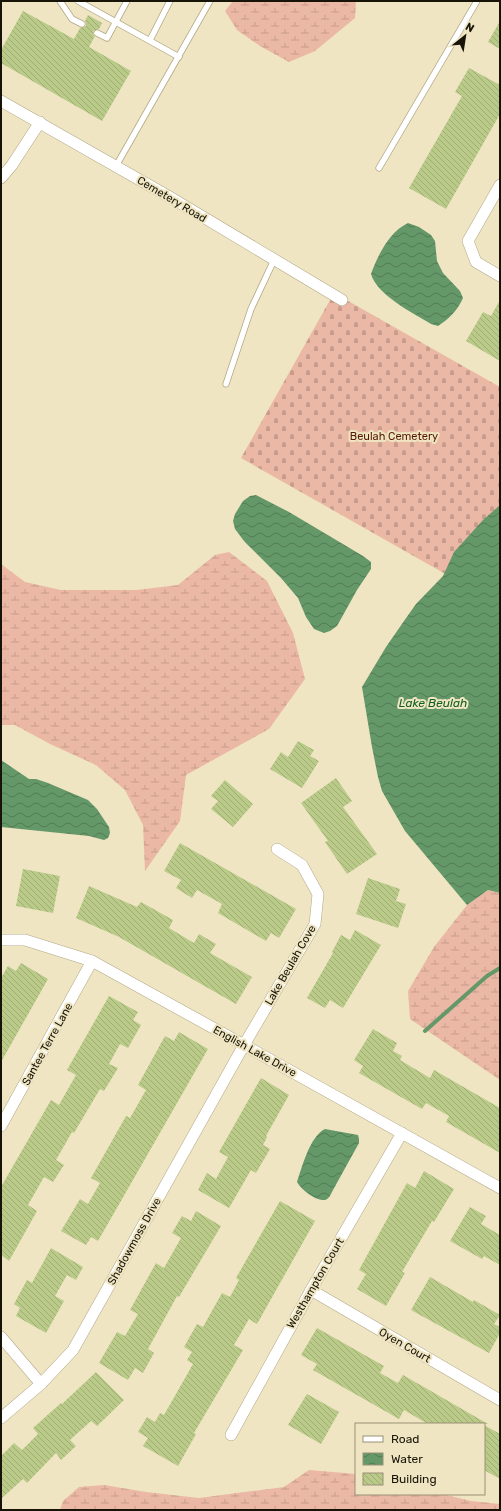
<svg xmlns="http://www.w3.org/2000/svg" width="501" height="1511" viewBox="0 0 501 1511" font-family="Rubik,sans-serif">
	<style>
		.wetland { fill: url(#wetland-marsh) }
		.cemetery { fill: url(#cemetery-stones) }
		.water { fill: url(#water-waves) }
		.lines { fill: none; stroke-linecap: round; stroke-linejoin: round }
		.stream { stroke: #649868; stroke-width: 4 }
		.building { fill: url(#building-back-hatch) }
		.service-casing { stroke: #b1a786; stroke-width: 7 }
		.minor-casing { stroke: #b1a786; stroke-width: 12 }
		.service { stroke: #fff; stroke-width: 5.5 }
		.minor { stroke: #fff; stroke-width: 11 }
		.labels { text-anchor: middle; stroke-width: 4; stroke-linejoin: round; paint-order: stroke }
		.street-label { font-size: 11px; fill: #171407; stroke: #efe5c2 }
		.park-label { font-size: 11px; fill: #561a00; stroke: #efe5c2 }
		.water-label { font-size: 12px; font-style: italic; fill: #116123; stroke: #efe5c2 }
	</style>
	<defs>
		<pattern id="wetland-marsh" width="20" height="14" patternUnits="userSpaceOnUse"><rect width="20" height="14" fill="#ebb8a5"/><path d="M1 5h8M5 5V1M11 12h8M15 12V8" fill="none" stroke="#c99d8d"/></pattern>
		<pattern id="cemetery-stones" width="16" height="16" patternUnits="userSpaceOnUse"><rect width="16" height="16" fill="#ebb8a5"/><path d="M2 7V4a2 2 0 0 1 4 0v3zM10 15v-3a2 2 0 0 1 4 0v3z" fill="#c99d8d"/></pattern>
		<pattern id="water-waves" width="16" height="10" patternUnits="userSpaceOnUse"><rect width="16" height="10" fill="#649868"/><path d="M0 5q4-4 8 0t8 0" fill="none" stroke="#517b54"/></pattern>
		<pattern id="building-back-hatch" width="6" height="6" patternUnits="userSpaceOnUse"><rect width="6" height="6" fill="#bacb89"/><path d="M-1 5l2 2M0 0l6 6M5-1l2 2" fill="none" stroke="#9fad75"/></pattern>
	</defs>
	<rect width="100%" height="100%" fill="#efe5c2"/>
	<!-- wetland -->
	<g class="wetland">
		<polygon points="233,1 356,1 355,18 315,51 289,62 260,46 237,30 225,11"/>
		<polygon points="229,552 267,581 293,633 305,679 269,729 186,775 180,821 145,871 143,825 125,790 96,765 50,744 15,725 1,725 1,564 25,582 61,590 136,590 178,585 215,555"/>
		<polygon points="488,890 500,893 500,1080 410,1019 408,991 434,947 467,905"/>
		<polygon points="309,1470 356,1474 356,1494 442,1494 471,1501 500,1504 500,1510 60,1510 63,1501 79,1487 104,1485 146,1492 199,1498 284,1487"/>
	</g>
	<!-- cemetery -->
	<polygon class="cemetery" points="334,293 500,387 500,605 241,458"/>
	<!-- water -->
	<g class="water">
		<path d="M408 223 419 227 431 235 435 241 437 261 443 273 460 291 463 298C457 311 449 319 438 326L431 324C413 313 377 295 371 274 378 255 389 232 408 223Z"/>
		<polygon points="256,495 289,512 363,556 371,562 371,569 357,590 337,626 330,631 324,633 314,629 306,617 298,598 281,578 244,541 235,529 233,521 235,514 243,501 250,496"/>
		<polygon points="500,505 500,893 488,890 467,905 405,831 382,791 378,777 372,747 362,687 386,647 404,621 416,604 443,576 454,552 483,520"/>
		<polygon points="1,760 29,779 36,779 48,783 88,800 97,809 109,827 110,833 108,838 104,840 89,836 1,827"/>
		<path d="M325 1129 358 1135 359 1139V1143L333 1190C331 1194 329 1199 325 1200 315 1201 301 1189 297 1182 302 1167 310 1136 325 1129Z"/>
	</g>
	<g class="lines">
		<!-- stream -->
		<polyline class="stream" points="425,1031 487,976 500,968"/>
	</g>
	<!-- building -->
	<g class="building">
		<polygon points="23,11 74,39 80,28 86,26 86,23 85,21 88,15 102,23 99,29 93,31 93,34 95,36 89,47 131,71 102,121 1,63 1,50"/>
		<polygon points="500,21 500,49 488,42"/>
		<polygon points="469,68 500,85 500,114 446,209 409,188 462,96 455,92"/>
		<polygon points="500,300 500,361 466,341 483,312 491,316"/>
		<polygon points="298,741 314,750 310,756 319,761 302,788 270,769 281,752 288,757"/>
		<polygon points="336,778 352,801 343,807 377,854 347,874 325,842 328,841 301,803"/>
		<polygon points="225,780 253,804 233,827 211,809 218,801 211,796"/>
		<polygon points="180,843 296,909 279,938 271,933 266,941 218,913 222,904 197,890 192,898 176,888 181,880 164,871"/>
		<polygon points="23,869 60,876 53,913 16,906"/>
		<polygon points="368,878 400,889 396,901 406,904 398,928 356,914"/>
		<polygon points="89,886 137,907 141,902 173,920 169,928 194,943 199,934 216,944 210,953 252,977 236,1004 119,937 76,918"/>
		<polygon points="355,930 381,945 343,1008 330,1000 325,1008 307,998 333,953 332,952 341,935 350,940"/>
		<polygon points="21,963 48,979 1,1062 1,978 8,966 16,971"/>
		<polygon points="109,996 138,1012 133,1020 141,1025 128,1048 120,1044 109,1064 118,1068 104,1091 100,1089 74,1133 72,1132 56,1160 64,1165 53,1182 44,1177 28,1205 37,1211 9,1261 1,1255 1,1187 51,1100 59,1105 76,1075 67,1070"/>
		<polygon points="373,1029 397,1043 393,1051 402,1056 400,1060 430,1078 434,1070 500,1108 500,1153 446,1122 449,1116 426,1103 422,1109 359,1073 363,1066 354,1060"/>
		<polygon points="179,1032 208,1049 98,1241 91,1237 86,1245 61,1231 80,1199 88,1204 100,1183 91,1178 126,1116 130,1118 146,1090 138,1085 165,1036 174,1041"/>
		<polygon points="261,1078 289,1095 266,1136 267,1137 263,1145 270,1149 256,1173 251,1170 229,1208 198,1190 207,1173 216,1179 228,1157 219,1152"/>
		<polygon points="424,1171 454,1189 434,1222 432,1221 402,1272 405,1273 386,1306 357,1289 366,1274 359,1270 407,1183 415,1188"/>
		<polygon points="280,1201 315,1221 257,1324 249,1319 234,1345 243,1350 194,1433 196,1434 178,1466 143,1446 148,1438 138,1432 147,1417 155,1422 160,1413 164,1415 193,1364 187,1360 192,1352 184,1347 197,1324 203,1327 222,1293 230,1297 239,1280 236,1278"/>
		<polygon points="470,1207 486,1216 481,1224 500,1235 500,1265 484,1256 482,1259 450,1241"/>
		<polygon points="196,1211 221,1226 179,1297 177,1296 148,1349 154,1353 143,1373 135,1368 128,1380 99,1363 117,1332 125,1336 138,1314 130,1310 156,1263 164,1268 181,1238 172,1233 182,1216 191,1221"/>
		<polygon points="51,1248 83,1267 76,1280 67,1275 55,1296 64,1301 46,1333 16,1316 20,1308 14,1304 27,1280 32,1283"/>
		<polygon points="430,1277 473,1302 474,1300 500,1315 494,1324 500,1327 500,1333 489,1353 411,1310"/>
		<polygon points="317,1328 384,1366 380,1373 398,1383 403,1375 488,1424 428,1424 404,1410 399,1419 313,1370 317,1364 301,1355"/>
		<polygon points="96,1372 124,1400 97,1426 91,1421 70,1440 76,1446 61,1460 56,1453 27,1483 23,1479 1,1499 1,1456 14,1443 22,1450 38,1434 33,1428 61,1403 62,1404"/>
		<polygon points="307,1394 339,1412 321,1444 288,1425"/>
		<polygon points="484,1425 500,1434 500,1479 484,1470"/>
	</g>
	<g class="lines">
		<!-- service casing -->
		<g class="service-casing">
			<g id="service">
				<polyline points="60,1 72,19 82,24"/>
				<polyline points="78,1 179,57"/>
				<polyline points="97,33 107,38 127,1"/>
				<polyline points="150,40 170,1"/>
				<polyline points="116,166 210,1"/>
				<polyline points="379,168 477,1"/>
				<polyline points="226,384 251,309 274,260"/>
			</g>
		</g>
		<!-- minor casing -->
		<g class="minor-casing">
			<g id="minor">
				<polyline points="1,101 168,196 342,300"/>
				<polyline points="1,178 12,165 40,122"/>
				<polyline points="500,185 468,241 476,262 500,276"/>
				<polyline points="1,940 25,940 92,961 244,1045 500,1188"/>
				<polyline points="1,1126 92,961"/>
				<polyline points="311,1290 500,1400"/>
				<polyline points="1,1337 41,1384"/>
				<polyline points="1,1418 41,1384 73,1350 244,1045 315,924 318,894 302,865 277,849"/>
				<polyline points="231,1435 311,1290 402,1133"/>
			</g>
		</g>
		<!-- service -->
		<use href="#service" class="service"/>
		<!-- minor -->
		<use href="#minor" class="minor"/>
	</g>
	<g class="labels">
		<!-- street labels -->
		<g class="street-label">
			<text transform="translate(172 199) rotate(31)" y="4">Cemetery Road</text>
			<text transform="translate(290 965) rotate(-60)" y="4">Lake Beulah Cove</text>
			<text transform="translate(47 1044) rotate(-61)" y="4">Santee Terre Lane</text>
			<text transform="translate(255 1051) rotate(29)" y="4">English Lake Drive</text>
			<text transform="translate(134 1241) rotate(-61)" y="4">Shadowmoss Drive</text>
			<text transform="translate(315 1283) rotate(-60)" y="4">Westhampton Court</text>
			<text transform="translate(405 1345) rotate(30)" y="4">Oyen Court</text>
		</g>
		<!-- park labels -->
		<g class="park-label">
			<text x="394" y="440">Beulah Cemetery</text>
		</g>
		<!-- water labels -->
		<g class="water-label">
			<text x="433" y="707">Lake Beulah</text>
		</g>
	</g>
	<!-- border -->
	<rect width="501" height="1511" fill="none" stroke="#171407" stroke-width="4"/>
	<!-- legend -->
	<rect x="355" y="1423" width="130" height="72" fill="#efe5c2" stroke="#999177"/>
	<rect x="363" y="1436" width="20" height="6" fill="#ffffff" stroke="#999177"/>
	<text x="391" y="1443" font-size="12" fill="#171407">Road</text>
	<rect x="363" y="1453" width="20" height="12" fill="url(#water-waves)" stroke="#999177"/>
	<text x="391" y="1463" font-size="12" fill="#171407">Water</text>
	<rect x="363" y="1473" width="20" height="12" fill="url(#building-back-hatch)" stroke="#999177"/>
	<text x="391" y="1483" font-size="12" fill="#171407">Building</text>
	<!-- north arrow -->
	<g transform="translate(465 36) rotate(30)" stroke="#efe5c2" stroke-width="3" paint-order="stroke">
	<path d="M0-3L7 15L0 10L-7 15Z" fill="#171407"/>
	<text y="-6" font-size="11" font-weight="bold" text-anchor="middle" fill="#171407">N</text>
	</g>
</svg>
